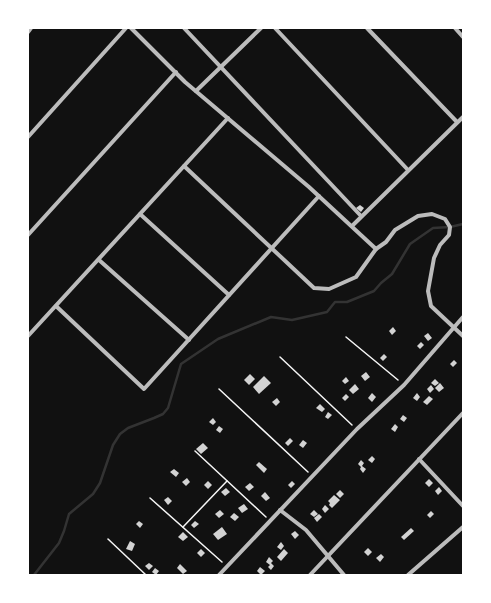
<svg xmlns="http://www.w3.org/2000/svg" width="491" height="603" viewBox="0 0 491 603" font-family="'Crimson Pro',serif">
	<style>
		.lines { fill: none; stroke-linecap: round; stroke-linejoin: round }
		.stream { stroke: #333; stroke-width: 2.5 }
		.building { fill: #d3d3d3 }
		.path { stroke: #f5f5f5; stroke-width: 1.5 }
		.minor { stroke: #bcbcbc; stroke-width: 4 }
	</style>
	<rect width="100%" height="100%" fill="#111"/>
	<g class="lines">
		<!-- stream -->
		<polyline class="stream" points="34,575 59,543 64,531 69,514 93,494 100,483 113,445 120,434 128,428 154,418 163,414 168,408 181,364 218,339 271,317 292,320 327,312 335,302 347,302 374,291 381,283 392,274 410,244 433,228 450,227 463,224"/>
	</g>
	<!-- building -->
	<g class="building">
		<polygon points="360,205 364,208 361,212 356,208"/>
		<polygon points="393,327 396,331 392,335 389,331"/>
		<polygon points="428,333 432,338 428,341 424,336"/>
		<polygon points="421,342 424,345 420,349 417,346"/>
		<polygon points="384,354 387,357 383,361 380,358"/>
		<polygon points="454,360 457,363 453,367 450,364"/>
		<polygon points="366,372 370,377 365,381 361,376"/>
		<polygon points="250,374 255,379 249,385 244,380"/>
		<polygon points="264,376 271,383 259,394 253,387"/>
		<polygon points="346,377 349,381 345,384 342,381"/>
		<polygon points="435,379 439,383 435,386 431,383"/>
		<polygon points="440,383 444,388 439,392 435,388"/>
		<polygon points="355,384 359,389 353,394 349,390"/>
		<polygon points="431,385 434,389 430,393 427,389"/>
		<polygon points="372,393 376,397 372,402 368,398"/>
		<polygon points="417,393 420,397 417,401 413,398"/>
		<polygon points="346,394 349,397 345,401 342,398"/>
		<polygon points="429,396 433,399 427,405 423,402"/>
		<polygon points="277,398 280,402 276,406 272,402"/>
		<polygon points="320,404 325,409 322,412 316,408"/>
		<polygon points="328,412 332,415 328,419 325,417"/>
		<polygon points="403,415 407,418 404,422 400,419"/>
		<polygon points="213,418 216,422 213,425 209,422"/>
		<polygon points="395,424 398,427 395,432 391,429"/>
		<polygon points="219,426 223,429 220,433 216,430"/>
		<polygon points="290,438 293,441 288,446 285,443"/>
		<polygon points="303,440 307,443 303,448 299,445"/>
		<polygon points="203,443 208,448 201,454 196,449"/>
		<polygon points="372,456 375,459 372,463 368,460"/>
		<polygon points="361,460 364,463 362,466 366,469 363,473 360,469 361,467 358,464"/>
		<polygon points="259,462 267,469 264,473 256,465"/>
		<polygon points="174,469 179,473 176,477 170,472"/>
		<polygon points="187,478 190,482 186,486 182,482"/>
		<polygon points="429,479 433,483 429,487 425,483"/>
		<polygon points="208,481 212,485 208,489 204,485"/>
		<polygon points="292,481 295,484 291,488 288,485"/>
		<polygon points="250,483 254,487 249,491 245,487"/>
		<polygon points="439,487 442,491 438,495 435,491"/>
		<polygon points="226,488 230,492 225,496 221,492"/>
		<polygon points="340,490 344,494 340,498 336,494"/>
		<polygon points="265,492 270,498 266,501 261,496"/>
		<polygon points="334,495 340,500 332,508 329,505 330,503 328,501"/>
		<polygon points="168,497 172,501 168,505 164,500"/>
		<polygon points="244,504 248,509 242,513 238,508"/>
		<polygon points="325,505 329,509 325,513 322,509"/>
		<polygon points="220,510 224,514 219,518 215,514"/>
		<polygon points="314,510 318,514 314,517 310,514"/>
		<polygon points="431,511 434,514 430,518 427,515"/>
		<polygon points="234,513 239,517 235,521 230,517"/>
		<polygon points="319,514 322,517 317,522 314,518"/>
		<polygon points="139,521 143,524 140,528 136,524"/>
		<polygon points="195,521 199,524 194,528 191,525"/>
		<polygon points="222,527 227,534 218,540 213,534"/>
		<polygon points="411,528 414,531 404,540 401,537"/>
		<polygon points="295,531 299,535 295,539 291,534"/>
		<polygon points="183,532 188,537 183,541 178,537"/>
		<polygon points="130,541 135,544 132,551 126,549"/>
		<polygon points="281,542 284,546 281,550 277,547"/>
		<polygon points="368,548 372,552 368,556 364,552"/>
		<polygon points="201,549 205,553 201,557 197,553"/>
		<polygon points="284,549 288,553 281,561 277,557"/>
		<polygon points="381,554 384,557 380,562 376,558"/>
		<polygon points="269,557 273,561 271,563 274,566 271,570 268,567 270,565 266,562"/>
		<polygon points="149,563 153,566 149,570 145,566"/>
		<polygon points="180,564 187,571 183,574 177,568"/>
		<polygon points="260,567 265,571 261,575 257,571"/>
		<polygon points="155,568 159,571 156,575 152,572"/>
	</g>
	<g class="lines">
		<!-- path -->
		<g class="path">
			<polyline points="346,337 398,380"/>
			<polyline points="280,357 352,425"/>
			<polyline points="219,389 308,472"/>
			<polyline points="195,451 266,517"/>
			<polyline points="150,498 222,562"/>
			<polyline points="183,527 227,481"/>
			<polyline points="108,539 146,575"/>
		</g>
		<!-- minor -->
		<g class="minor">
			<polyline points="131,28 185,82 309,187 376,249 386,242 395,230 418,216 432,214 445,219 450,227 449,235 440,245 434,258 428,291 431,306 463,336"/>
			<polyline points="184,28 361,216"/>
			<polyline points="275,28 408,170"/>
			<polyline points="367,28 457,122"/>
			<polyline points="455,28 463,37"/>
			<polyline points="28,32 31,28"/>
			<polyline points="196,91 261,28"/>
			<polyline points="28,137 126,28"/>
			<polyline points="184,166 314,288 329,289 356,277 376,249"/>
			<polyline points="140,214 229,295"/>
			<polyline points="352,226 463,117"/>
			<polyline points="28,235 176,72"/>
			<polyline points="99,260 189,340"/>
			<polyline points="56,306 144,389 319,196"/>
			<polyline points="28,336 228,118"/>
			<polyline points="419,459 463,506"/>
			<polyline points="280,510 306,530 344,575"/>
			<polyline points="219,575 357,429 404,385 463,317"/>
			<polyline points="310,575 463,413"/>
			<polyline points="408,575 463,527"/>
		</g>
	</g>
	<!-- border -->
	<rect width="491" height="603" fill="none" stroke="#ffffff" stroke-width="58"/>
</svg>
